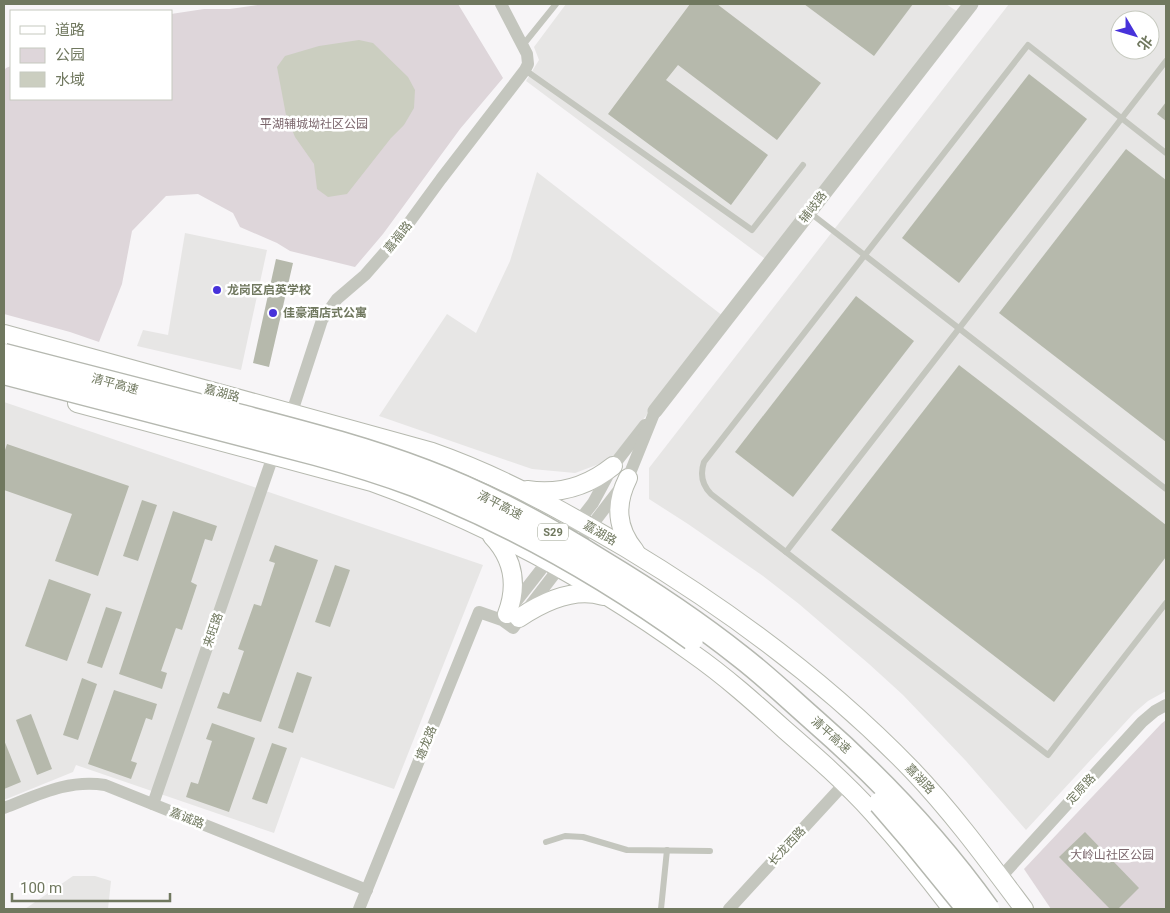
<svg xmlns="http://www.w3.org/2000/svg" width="1170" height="913" viewBox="0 0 1170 913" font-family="Roboto,'Noto Sans SC',sans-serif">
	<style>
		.built { fill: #e7e6e5; fill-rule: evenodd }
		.green { fill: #ded6da }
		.water { fill: #cbcec0 }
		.building { fill: #b6b9ac }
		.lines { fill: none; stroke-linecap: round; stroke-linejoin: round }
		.secondary-casing { stroke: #b6b9af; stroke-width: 20 }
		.service { stroke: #c4c6be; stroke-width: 6 }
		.minor { stroke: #c4c6be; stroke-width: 12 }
		.tertiary { stroke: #c4c6be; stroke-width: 15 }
		.secondary { stroke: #fff; stroke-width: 18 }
		.motorway-bridge-casing { stroke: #b5b8b0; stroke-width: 25; stroke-linecap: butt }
		.motorway-bridge { stroke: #fff; stroke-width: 22 }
		.poi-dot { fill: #4732da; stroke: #fff; stroke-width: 2 }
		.labels { text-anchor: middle; stroke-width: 5; stroke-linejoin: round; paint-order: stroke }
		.shield { fill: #fff; stroke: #9ba08f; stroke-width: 1 }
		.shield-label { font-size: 11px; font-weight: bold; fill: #70785f }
		.park-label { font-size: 12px; fill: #7c676d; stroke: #fff }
		.street-label { font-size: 12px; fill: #70785f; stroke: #fff }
		.poi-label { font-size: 12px; font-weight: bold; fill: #70785f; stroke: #fff; text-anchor: start }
	</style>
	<rect width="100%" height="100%" fill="#f7f5f7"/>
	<!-- built -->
	<g class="built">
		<polygon points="566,4 946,4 958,12 768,261 526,81 539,60 534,47"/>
		<path d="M1009 4H1166V691L1148 701 1134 713 1026 830 966 761 903 695 869 664 799 604 763 576 688 524 649 499V468ZM1120 20H1150V50H1120Z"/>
		<polygon points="537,172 723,316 672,384 610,460 575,473 532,469 379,416 447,314 476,333 510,261"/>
		<polygon points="185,233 267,250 241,370 137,346 143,330 168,335"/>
		<polygon points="4,402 483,565 394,789 301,757 274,833 76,765 73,772 4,800"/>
		<polygon points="73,876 95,876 111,881 108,909 25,909"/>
	</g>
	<!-- green -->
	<g class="green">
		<polygon points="265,4 458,4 503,78 460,129 383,234 355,267 290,251 277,243 240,227 233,213 198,194 166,196 132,231 122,284 99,342 70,332 4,314 4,71 6,68 11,66 11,99 171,99 171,14 204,9 230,9"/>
		<polygon points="1166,720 1166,909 1051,909 1024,869 1161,724"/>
	</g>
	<!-- water -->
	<polygon class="water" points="359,40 373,43 408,77 415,90 414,108 404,125 391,138 347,194 328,197 317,189 314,164 295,137 286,115 277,67 285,56 319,46"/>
	<!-- building -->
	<g class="building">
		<polygon points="690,4 717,4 821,83 777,140 678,65 666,80 768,155 731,205 608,114"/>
		<polygon points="804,4 913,4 874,56"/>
		<polygon points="1029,74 1087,119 959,283 902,238"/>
		<polygon points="1166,102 1166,121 1157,114"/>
		<polygon points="1126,149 1166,180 1166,442 999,313"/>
		<polygon points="276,259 293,263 269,367 253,363"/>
		<polygon points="856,296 914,341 793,497 735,452"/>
		<polygon points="959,365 1166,525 1166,557 1054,702 831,530"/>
		<polygon points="7,444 129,486 98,576 55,561 72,514 4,490 4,453"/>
		<polygon points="142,500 157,505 138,561 123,556"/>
		<polygon points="173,511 217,526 212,541 205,539 191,582 197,585 182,630 176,628 161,671 167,673 162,689 119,674"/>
		<polygon points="275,545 318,560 261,722 217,708 223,692 229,694 244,651 238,649 254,604 261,606 275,563 269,561"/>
		<polygon points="335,565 350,570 330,627 315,622"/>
		<polygon points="49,579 91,594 67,661 25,646"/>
		<polygon points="106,607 122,612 102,668 87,663"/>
		<polygon points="297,672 312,677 293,733 278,728"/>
		<polygon points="82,678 97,684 78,740 63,735"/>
		<polygon points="114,690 157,704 152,720 146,718 131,761 137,763 131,779 88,764"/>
		<polygon points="31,714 52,769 37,775 16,720"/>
		<polygon points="212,723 255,738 229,812 186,797 191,782 198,784 212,741 206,739"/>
		<polygon points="4,740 21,782 4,789"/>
		<polygon points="272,743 287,748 267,804 252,799"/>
		<polygon points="1085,832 1139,888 1118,909 1110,909 1059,857"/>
	</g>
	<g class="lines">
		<!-- secondary casing -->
		<g class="secondary-casing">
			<g id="secondary">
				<path d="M4 334 432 452C501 476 563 511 626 548 729 610 828 683 912 770 953 813 988 861 1024 909"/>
				<path d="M77 403 372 482C486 523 594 582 692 653 725 676 755 703 785 730 815 756 846 783 873 813 901 844 927 876 952 909"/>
				<path d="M628 478C615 504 616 528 635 551"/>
				<path d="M527 490C559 495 588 486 613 466"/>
				<path d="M492 536C514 559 518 585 507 614"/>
				<path d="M519 618C543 602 574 587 603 596"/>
			</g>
		</g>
		<!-- service -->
		<g class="service">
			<polyline points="523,45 556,4"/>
			<polyline points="525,70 752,230 803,165"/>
			<path d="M1166 153 1028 45 704 462C700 474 702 485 711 494L1048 755 1166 603"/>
			<polyline points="809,212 1166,489"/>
			<polyline points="786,552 1166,61"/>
			<polyline points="546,842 565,836 583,837 627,850 710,851"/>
			<polyline points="661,909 667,850"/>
		</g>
		<!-- minor -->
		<g class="minor">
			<polyline points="292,412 322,320 337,299 365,275 400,235 441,179 525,70 528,64 527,54 501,4"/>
			<polyline points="511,608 593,503 613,466 645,425"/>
			<polyline points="153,804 273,456"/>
			<path d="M4 808C38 795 68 779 105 785L367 890"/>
			<polyline points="1000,878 1142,722 1155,711 1166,705"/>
			<polyline points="359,909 479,612 502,620 513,628 628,478 655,411"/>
			<polyline points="729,909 845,783"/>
		</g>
		<!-- tertiary -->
		<polyline class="tertiary" points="655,411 971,4"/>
		<!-- secondary -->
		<use href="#secondary" class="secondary"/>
		<!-- motorway-bridge casing -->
		<g class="motorway-bridge-casing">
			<g id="motorway-bridge">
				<path d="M4 355C83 376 162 396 241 416 302 432 365 448 425 471 486 494 545 526 601 561 649 590 696 621 740 656 766 676 790 699 815 721 879 777 938 839 988 909"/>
				<path d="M4 373 316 454C349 463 382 473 414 485 513 524 606 577 692 639"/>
				<polyline points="880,803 911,839 968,909"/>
			</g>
		</g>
		<!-- motorway-bridge -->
		<use href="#motorway-bridge" class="motorway-bridge"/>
	</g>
	<!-- markers -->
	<g class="poi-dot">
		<circle cx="217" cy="290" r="5"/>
		<circle cx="273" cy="313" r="5"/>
	</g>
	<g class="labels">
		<!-- shield labels -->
		<rect class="shield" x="538" y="523.5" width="30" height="17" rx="4"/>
		<g class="shield-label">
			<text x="553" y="536">S29</text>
		</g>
		<!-- park labels -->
		<g class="park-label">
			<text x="314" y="128">平湖辅城坳社区公园</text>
			<text x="1112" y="859">大岭山社区公园</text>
		</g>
		<!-- street labels -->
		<g class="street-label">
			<text transform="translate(813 207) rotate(-52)" y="4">辅岐路</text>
			<text transform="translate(398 237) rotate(-51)" y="4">嘉福路</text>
			<text transform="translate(115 384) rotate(15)" y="4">清平高速</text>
			<text transform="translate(222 393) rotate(15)" y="4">嘉湖路</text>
			<text transform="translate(500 505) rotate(27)" y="4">清平高速</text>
			<text transform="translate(600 533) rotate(30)" y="4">嘉湖路</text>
			<text transform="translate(213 630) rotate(-71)" y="4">来旺路</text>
			<text transform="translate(831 735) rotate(42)" y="4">清平高速</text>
			<text transform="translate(426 743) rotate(-68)" y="4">塘龙路</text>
			<text transform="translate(920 779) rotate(47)" y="4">嘉湖路</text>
			<text transform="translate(1081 789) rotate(-47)" y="4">定原路</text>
			<text transform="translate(187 818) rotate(22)" y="4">嘉诚路</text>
			<text transform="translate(787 846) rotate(-47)" y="4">长龙西路</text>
		</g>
		<!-- poi labels -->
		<g class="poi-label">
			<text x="227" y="294">龙岗区启英学校</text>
			<text x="283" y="317">佳豪酒店式公寓</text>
		</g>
	</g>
	<!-- border -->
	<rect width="1170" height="913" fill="none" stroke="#70785f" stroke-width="10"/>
	<!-- legend -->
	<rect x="10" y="10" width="162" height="90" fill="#ffffff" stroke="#c6c9bf"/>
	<rect x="20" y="26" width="25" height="8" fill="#ffffff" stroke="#c6c9bf"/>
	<text x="55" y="35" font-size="15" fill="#70785f">道路</text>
	<rect x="20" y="48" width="25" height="15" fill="#ded6da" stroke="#c6c9bf"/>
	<text x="55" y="60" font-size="15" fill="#70785f">公园</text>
	<rect x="20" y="72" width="25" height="15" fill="#cbcec0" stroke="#c6c9bf"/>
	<text x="55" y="85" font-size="15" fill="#70785f">水域</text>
	<!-- north arrow -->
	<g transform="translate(1135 35) rotate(128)"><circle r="24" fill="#ffffff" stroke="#c6c9bf"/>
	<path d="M0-4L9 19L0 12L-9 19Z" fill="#4732da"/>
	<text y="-8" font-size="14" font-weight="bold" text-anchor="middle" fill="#70785f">北</text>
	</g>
	<!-- scale -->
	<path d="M12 893v8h158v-8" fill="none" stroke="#70785f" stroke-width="2.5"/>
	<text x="20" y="893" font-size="15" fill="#70785f" stroke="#ffffff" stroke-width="4" paint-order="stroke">100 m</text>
</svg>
